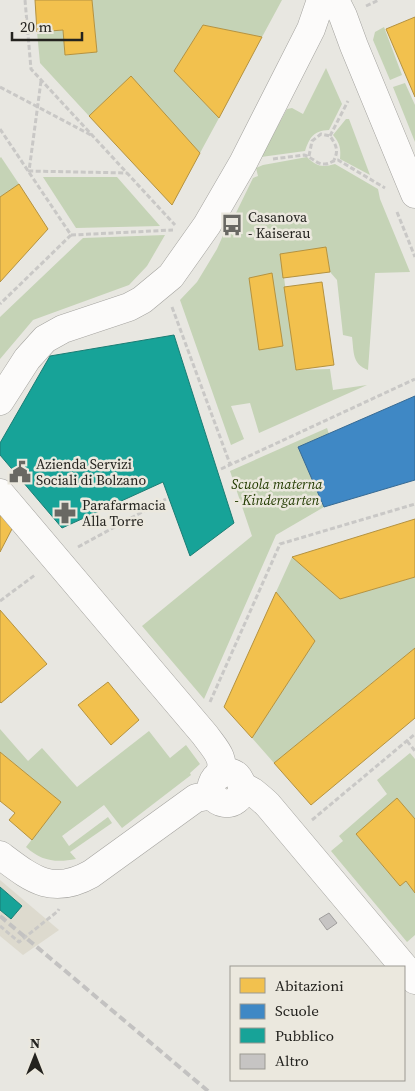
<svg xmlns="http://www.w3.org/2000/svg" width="415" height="1091" viewBox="0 0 415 1091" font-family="'Source Serif 4',serif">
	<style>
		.built { fill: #dddace }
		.green { fill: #c5d3b6 }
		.homes { fill: #f2c14e; stroke: #b49240 }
		.schools { fill: #3f88c5; stroke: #376a93 }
		.public { fill: #17a398; stroke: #1b7d74 }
		.building { fill: #c6c4c3; stroke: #a09e9d }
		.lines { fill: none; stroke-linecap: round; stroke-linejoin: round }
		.minor-casing { stroke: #a4a39f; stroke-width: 29 }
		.path { stroke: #c9c8c6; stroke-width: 3; stroke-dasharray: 5 2.5; stroke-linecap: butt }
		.minor { stroke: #fcfbfa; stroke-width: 28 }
		.rail { stroke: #c3c2c1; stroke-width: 4; stroke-dasharray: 8 4; stroke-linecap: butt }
		.labels { text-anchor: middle; stroke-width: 5; stroke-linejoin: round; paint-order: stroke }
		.poi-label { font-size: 14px; fill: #24231f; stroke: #ebe8de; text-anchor: start }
		.park-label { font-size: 14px; font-style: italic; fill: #243c02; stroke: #ebe8de }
	</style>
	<rect width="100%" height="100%" fill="#e8e7e1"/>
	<!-- built -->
	<polygon class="built" points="0,880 59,930 23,955 0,936"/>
	<!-- green -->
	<g class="green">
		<polygon points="92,0 282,0 262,37 203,25 174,71 219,118 200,153 131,77 89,116 40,63 37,32 63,30 65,55 97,52"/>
		<polygon points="384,27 402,75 390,80 373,40 375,32"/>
		<path d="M326 68 342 104 329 130C313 131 310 137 305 151L261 157 287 109 292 108 303 114Z"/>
		<polygon points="405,83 415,105 415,142 393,87"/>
		<path d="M346 119H349L370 175 340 159C341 149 340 143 333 135Z"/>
		<polygon points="1,157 19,184 0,197 0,158"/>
		<path d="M307 157C316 166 322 168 335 164L378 189 380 199 410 272 375 273 368 370C352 364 354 352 352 337L343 335 337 280 330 272 326 247 281 254 296 370 330 369 333 390 367 385 259 433 250 403 231 406 244 439 231 445 180 300 197 282 217 249 225 231 233 235 240 219 235 215 253 178 258 176 256 168 263 165Z"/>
		<polygon points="43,177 117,177 160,226 76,228"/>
		<polygon points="165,235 147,266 129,285 33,320 0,359 0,317 83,238"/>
		<polygon points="327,428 329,434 298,447 324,507 276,535 204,699 142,626 252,536 230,471"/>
		<polygon points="292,557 340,599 415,577 415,648 274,763 252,738 315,641 276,592"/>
		<path d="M0 729 28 761 42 748 77 787 149 731 170 758 186 745 200 764 190 773 191 775 122 828 104 805 62 836 69 846 108 817 112 823 70 852 76 859C56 863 41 861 26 847L61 802 0 752Z"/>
		<polygon points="410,753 415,759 415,819 397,799 356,834 400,886 406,881 415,893 415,935 407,942 331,851 343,841 339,836 387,794 377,780"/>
	</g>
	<!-- homes -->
	<g class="homes">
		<polygon points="35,0 92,0 97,52 65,55 63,30 37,32"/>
		<polygon points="415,17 415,97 386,29"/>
		<polygon points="203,25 262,37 219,118 174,71"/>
		<polygon points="131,76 200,153 172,205 89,116"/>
		<polygon points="19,184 48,229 0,282 0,197"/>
		<polygon points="326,247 330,272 283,278 280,254"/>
		<polygon points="272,273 283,346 259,350 249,278"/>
		<polygon points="322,282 334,365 296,370 284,287"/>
		<polygon points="0,514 13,527 0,552"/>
		<polygon points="415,519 415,577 340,599 292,557"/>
		<polygon points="276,592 315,641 252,738 224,707"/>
		<polygon points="0,610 47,664 1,703 0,702"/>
		<polygon points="415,648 415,718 311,805 274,763"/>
		<polygon points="108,682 139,720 111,745 78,705"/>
		<polygon points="0,752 61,802 32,840 9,820 15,813 0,801"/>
		<polygon points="397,798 415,819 415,893 406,881 400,886 356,834"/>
	</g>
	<!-- schools -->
	<polygon class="schools" points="415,396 415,480 324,507 298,447"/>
	<!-- public -->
	<g class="public">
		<polygon points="174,335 234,523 190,556 163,482 62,528 0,455 0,443 50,356"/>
		<polygon points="0,887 22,906 11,919 0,910"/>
	</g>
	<!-- building -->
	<polygon class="building" points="329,913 337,923 327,930 319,919"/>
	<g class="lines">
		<!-- minor casing -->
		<g class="minor-casing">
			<g id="minor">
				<polyline points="330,0 337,4 343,16 354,46 415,194"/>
				<polyline points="0,401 27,359 45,339 63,329 129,307 142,300 171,276 207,225 243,163 311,29 321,0"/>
				<path d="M0 493 205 735C214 748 227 759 219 775"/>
				<path d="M243 786C240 813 206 805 212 784 215 774 229 768 237 776 240 779 241 783 243 786 245 788 250 790 253 792 258 796 263 800 268 805L415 980"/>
				<path d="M0 855C32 879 52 896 91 874L196 798 213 795"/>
			</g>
		</g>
		<!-- path -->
		<g class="path">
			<polyline points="25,0 31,69 175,225"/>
			<polyline points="366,6 379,0"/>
			<polyline points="41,81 29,171 127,173"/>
			<polyline points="0,87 91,135"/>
			<polyline points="0,129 71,235 0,304"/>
			<polyline points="330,136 348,101"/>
			<path d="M309 156 312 141 321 134 330 136C336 145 339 150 334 160"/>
			<path d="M273 159 304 155C312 157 317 165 325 164 330 164 333 160 338 160L385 188"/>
			<polyline points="397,212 415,257"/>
			<polyline points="71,235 173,230"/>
			<polyline points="172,307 230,464"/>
			<polyline points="221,469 415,379"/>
			<polyline points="78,547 166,499"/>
			<polyline points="0,601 35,575"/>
			<polyline points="210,702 280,544 415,504"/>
			<polyline points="407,741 415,751"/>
			<polyline points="312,820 415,734"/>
			<polyline points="0,926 19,942 58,911 59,909"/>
		</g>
		<!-- minor -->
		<use href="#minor" class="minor"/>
		<!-- rail -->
		<polyline class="rail" points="0,916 208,1091"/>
	</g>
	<!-- icons -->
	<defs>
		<g id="bus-bare" transform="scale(1.725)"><path d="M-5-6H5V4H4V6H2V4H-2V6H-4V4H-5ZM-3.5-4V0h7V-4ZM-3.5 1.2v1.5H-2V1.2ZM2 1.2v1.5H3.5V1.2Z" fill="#696863" stroke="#ebe8de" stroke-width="2.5" paint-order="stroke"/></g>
		<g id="civic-bare" transform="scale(1.725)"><path d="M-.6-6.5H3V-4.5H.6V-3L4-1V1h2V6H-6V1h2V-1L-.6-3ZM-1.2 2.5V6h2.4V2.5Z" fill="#696863" stroke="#ebe8de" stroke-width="2.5" paint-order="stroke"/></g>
		<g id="pharmacy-bare" transform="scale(1.725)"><path d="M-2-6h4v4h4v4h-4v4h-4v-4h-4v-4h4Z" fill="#696863" stroke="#ebe8de" stroke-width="2.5" paint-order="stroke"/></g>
	</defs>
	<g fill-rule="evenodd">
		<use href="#bus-bare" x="232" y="225"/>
		<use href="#civic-bare" x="20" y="472"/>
		<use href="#pharmacy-bare" x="65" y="513"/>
	</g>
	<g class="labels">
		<!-- poi labels -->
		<g class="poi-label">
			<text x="248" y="222">Casanova<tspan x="248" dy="16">- Kaiserau</tspan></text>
			<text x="36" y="469">Azienda Servizi<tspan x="36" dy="16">Sociali di Bolzano</tspan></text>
			<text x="82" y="510">Parafarmacia<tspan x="82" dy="16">Alla Torre</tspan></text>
		</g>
		<!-- park labels -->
		<g class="park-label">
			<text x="277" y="489">Scuola materna<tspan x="277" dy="16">- Kindergarten</tspan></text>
		</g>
	</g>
	<!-- legend -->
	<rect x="230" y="966" width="175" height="115" fill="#ebe8de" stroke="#9b9992"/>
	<rect x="240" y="978" width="25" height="15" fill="#f2c14e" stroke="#9b9992"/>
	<text x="275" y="991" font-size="15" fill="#24231f">Abitazioni</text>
	<rect x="240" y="1004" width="25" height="15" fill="#3f88c5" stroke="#9b9992"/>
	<text x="275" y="1016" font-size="15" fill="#24231f">Scuole</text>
	<rect x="240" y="1028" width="25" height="15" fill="#17a398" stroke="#9b9992"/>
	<text x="275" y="1041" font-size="15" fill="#24231f">Pubblico</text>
	<rect x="240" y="1054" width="25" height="15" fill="#c6c4c3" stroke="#9b9992"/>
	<text x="275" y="1066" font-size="15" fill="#24231f">Altro</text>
	<!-- north arrow -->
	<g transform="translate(35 1056)" stroke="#ebe8de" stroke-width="4" paint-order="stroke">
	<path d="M0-4L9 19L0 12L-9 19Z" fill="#24231f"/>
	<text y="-8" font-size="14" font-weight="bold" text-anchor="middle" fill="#24231f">N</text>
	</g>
	<!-- scale -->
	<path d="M12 32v8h70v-8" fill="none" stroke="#24231f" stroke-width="2.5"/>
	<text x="20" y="32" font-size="15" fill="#24231f" stroke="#ebe8de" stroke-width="4" paint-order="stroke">20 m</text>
</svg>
